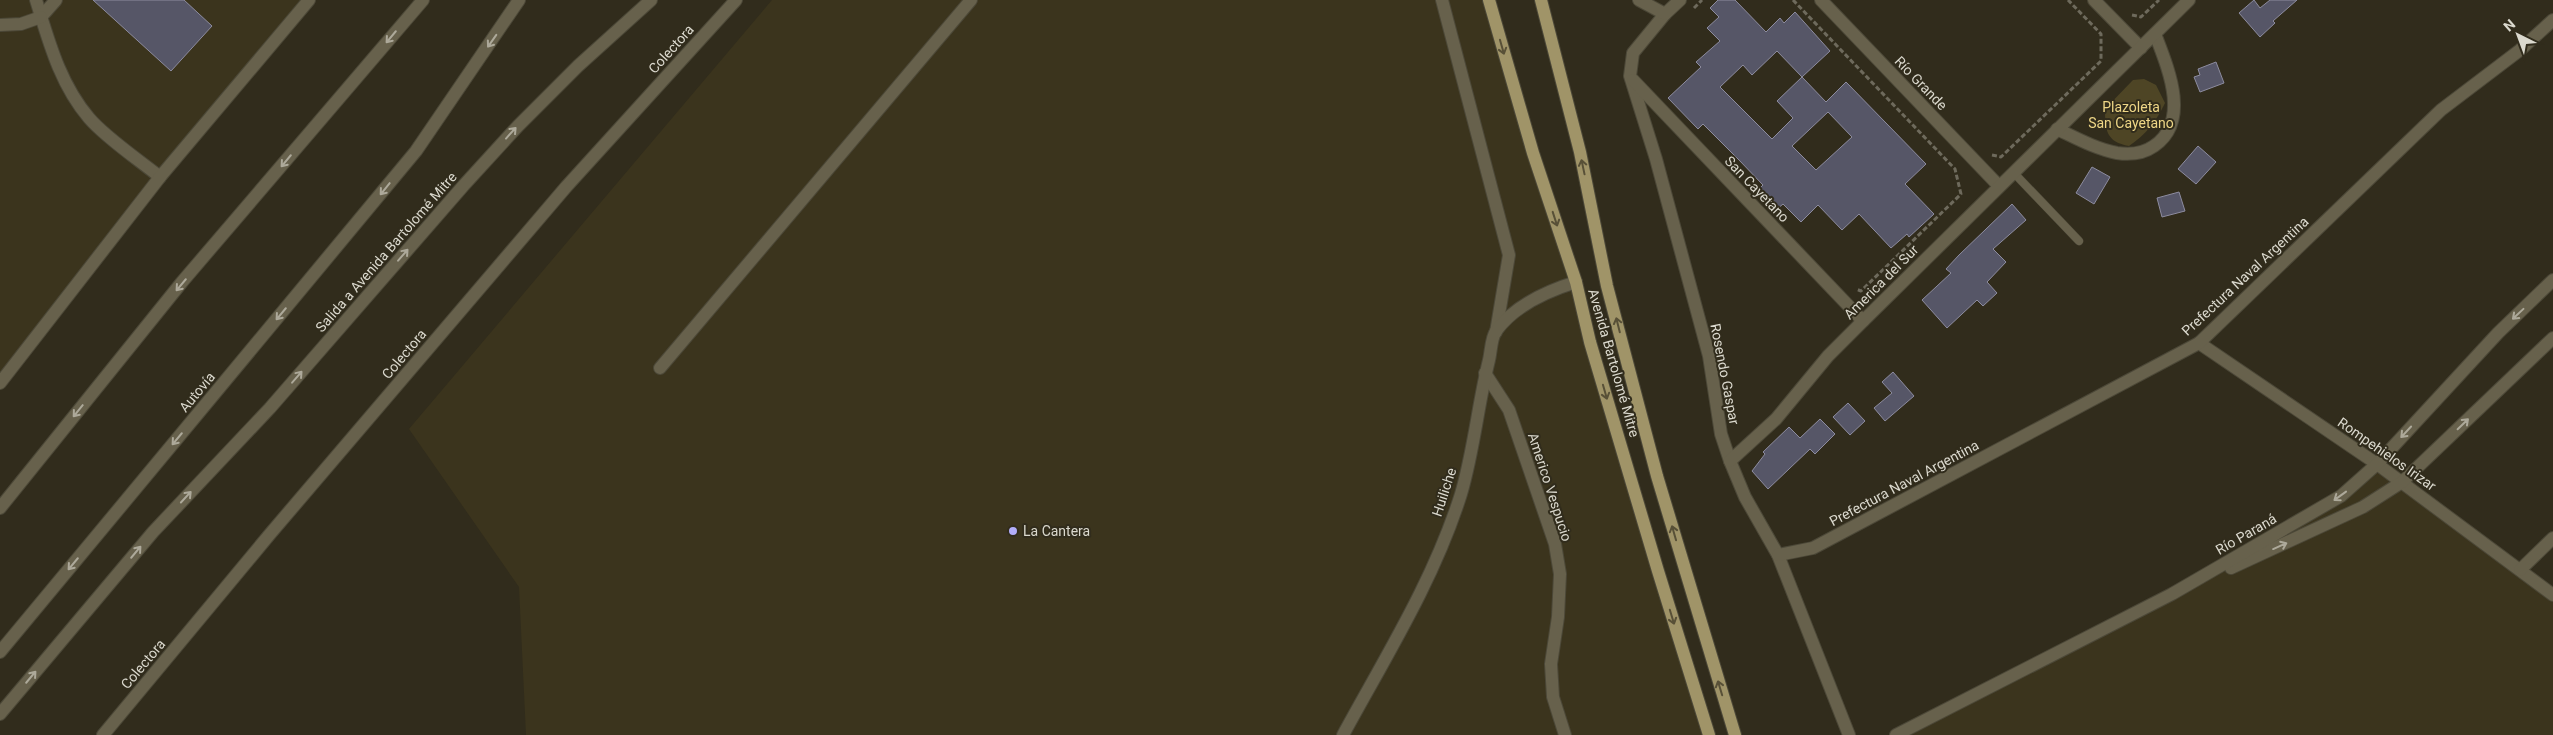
<svg xmlns="http://www.w3.org/2000/svg" width="2553" height="735" viewBox="0 0 2553 735" font-family="Roboto,sans-serif">
	<style>
		.built { fill: #3b341d }
		.green { fill: #4e4525 }
		.building { fill: #565667; stroke: #8d8c9f; fill-rule: evenodd }
		.lines { fill: none; stroke-linecap: round; stroke-linejoin: round }
		.service-casing { stroke: #4c4838; stroke-width: 9 }
		.minor-casing { stroke: #4c4838; stroke-width: 14 }
		.tertiary-casing { stroke: #4c4838; stroke-width: 14 }
		.primary-casing { stroke: #4c4838; stroke-width: 14 }
		.path { stroke: #6e6a5c; stroke-width: 3; stroke-dasharray: 5 2.5; stroke-linecap: butt }
		.service { stroke: #67614c; stroke-width: 8 }
		.minor { stroke: #67614c; stroke-width: 12 }
		.tertiary { stroke: #67614c; stroke-width: 12 }
		.primary { stroke: #a09468; stroke-width: 12 }
		.oneway { stroke: #ada99a }
		.oneway2 { stroke: #585037 }
		.poi-dot { fill: #b2adf9; stroke: #312c1c; stroke-width: 2 }
		.labels { text-anchor: middle; stroke-width: 4; stroke-linejoin: round; paint-order: stroke }
		.street-label { font-size: 14px; fill: #dbd9ce; stroke: #312c1c }
		.park-label { font-size: 14px; fill: #eed686; stroke: #312c1c }
		.poi-label { font-size: 14px; fill: #dbd9ce; stroke: #312c1c; text-anchor: start }
	</style>
	<rect width="100%" height="100%" fill="#312c1c"/>
	<!-- built -->
	<g class="built">
		<polygon points="0,0 36,0 41,16 56,0 309,0 0,383"/>
		<polygon points="772,0 1489,0 1709,735 526,735 519,587 409,429"/>
		<polygon points="2377,464 2553,595 2553,735 1896,735 2172,594 2341,496"/>
	</g>
	<!-- green -->
	<path class="green" d="M2144 79 2156 85 2165 103C2156 122 2146 134 2129 146 2106 142 2105 130 2105 109L2133 80Z"/>
	<!-- building -->
	<g class="building">
		<polygon points="93,0 184,0 212,26 171,71"/>
		<path d="M1718 0H1735L1766 32 1780 18 1784 23 1795 12 1830 51 1802 77 1826 102 1846 82 1926 164 1905 184 1934 214 1909 237 1907 234 1891 248 1859 214 1842 230 1818 205 1801 222 1783 204 1776 210 1757 191 1763 185 1739 160 1703 124 1698 129 1668 98 1701 67 1696 62 1720 41 1707 28 1719 17 1710 8ZM1777 51 1802 77 1777 101 1793 118 1772 139 1720 87 1743 65 1752 75ZM1828 112 1852 137 1816 170 1792 146Z"/>
		<polygon points="2254,0 2260,8 2270,0 2297,0 2273,21 2275,23 2260,37 2239,13"/>
		<polygon points="2216,62 2224,83 2200,92 2194,77 2200,75 2198,69"/>
		<polygon points="2198,146 2216,162 2196,184 2178,169"/>
		<polygon points="2092,167 2110,177 2094,204 2076,193"/>
		<polygon points="2179,192 2185,211 2162,217 2157,198"/>
		<polygon points="2012,204 2026,220 1993,249 2006,262 1987,282 1997,293 1983,306 1977,300 1947,328 1922,300 1951,273 1946,269 1959,255"/>
		<polygon points="1893,372 1914,396 1885,421 1874,408 1892,393 1882,382"/>
		<polygon points="1848,403 1865,421 1850,435 1833,417"/>
		<polygon points="1820,419 1835,434 1815,454 1810,449 1768,489 1752,471 1765,454 1763,452 1789,427 1800,438"/>
	</g>
	<g class="lines">
		<!-- service casing -->
		<g class="service-casing">
			<polyline id="service" points="2013,172 2079,241"/>
		</g>
		<!-- minor casing -->
		<g class="minor-casing">
			<g id="minor">
				<path d="M36 0C49 42 60 84 89 118 106 138 139 160 160 177"/>
				<polyline points="1442,0 1509,255 1496,332"/>
				<polyline points="1821,0 1999,186"/>
				<polyline points="2094,0 2141,48"/>
				<polyline points="1665,14 1633,53 1630,76 1656,159 1709,356 1721,434 1730,461 1745,497 1778,555 1849,735"/>
				<polyline points="41,17 56,0"/>
				<polyline points="0,25 21,24 41,17"/>
				<polyline points="1633,80 1863,321"/>
				<path d="M2057 129C2076 138 2096 149 2117 153 2130 155 2144 153 2154 146 2191 121 2168 68 2155 34"/>
				<polyline points="2199,343 2377,464 2553,595"/>
				<polyline points="660,368 971,0"/>
				<polyline points="1485,373 1509,410 1555,544 1560,574 1558,617 1551,664 1553,697 1565,735"/>
				<polyline points="0,383 160,177 309,0"/>
				<polyline points="1730,461 1776,419 1828,356 1863,321 2189,0"/>
				<polyline points="0,508 182,282 423,0"/>
				<polyline points="1778,555 1813,548 2199,343 2441,110 2520,50 2553,20"/>
				<polyline points="2231,568 2363,507 2402,482 2553,338"/>
				<polyline points="2520,570 2553,538"/>
				<polyline points="103,735 270,534 566,187 736,0"/>
				<polyline points="1896,735 2172,594 2341,496 2377,464 2498,333 2553,280"/>
			</g>
		</g>
		<!-- tertiary casing -->
		<g class="tertiary-casing">
			<g id="tertiary">
				<polyline points="1639,0 1665,14 1680,0"/>
				<polyline points="0,652 416,151 519,0"/>
				<polyline points="0,714 153,532 270,408 464,185 518,126 578,66 651,0"/>
				<path d="M1343 735C1386 656 1434 580 1461 494 1474 450 1478 404 1489 360 1491 352 1491 338 1496 331 1515 305 1547 291 1576 282"/>
			</g>
		</g>
		<!-- primary casing -->
		<g class="primary-casing">
			<g id="primary">
				<polyline points="1489,0 1533,153 1576,282 1590,342 1658,571 1709,735"/>
				<polyline points="1541,0 1580,152 1607,286 1657,476 1735,735"/>
			</g>
		</g>
		<!-- path -->
		<g class="path">
			<polyline points="1793,0 1955,169 1961,194 1861,291 1856,289"/>
			<polyline points="1694,8 1702,0"/>
			<polyline points="2132,15 2141,17 2159,0"/>
			<polyline points="1992,155 2001,157 2101,61 2101,34 2068,0"/>
		</g>
		<!-- service -->
		<use href="#service" class="service"/>
		<!-- minor -->
		<use href="#minor" class="minor"/>
		<!-- tertiary -->
		<use href="#tertiary" class="tertiary"/>
		<!-- primary -->
		<use href="#primary" class="primary"/>
	</g>
	<!-- one-way arrows -->
	<defs><path id="oneway-shaft" d="M-6 0H5M1.5-3L5.5 0L1.5 3" fill="none" stroke-width="1.6" stroke-linecap="round" stroke-linejoin="round" transform="scale(1.25)"/></defs>
	<g class="oneway">
		<use href="#oneway-shaft" transform="translate(391 37) rotate(130)"/>
		<use href="#oneway-shaft" transform="translate(492 41) rotate(125)"/>
		<use href="#oneway-shaft" transform="translate(511 133) rotate(-48)"/>
		<use href="#oneway-shaft" transform="translate(286 161) rotate(130)"/>
		<use href="#oneway-shaft" transform="translate(385 189) rotate(129)"/>
		<use href="#oneway-shaft" transform="translate(403 255) rotate(-49)"/>
		<use href="#oneway-shaft" transform="translate(181 285) rotate(130)"/>
		<use href="#oneway-shaft" transform="translate(281 314) rotate(130)"/>
		<use href="#oneway-shaft" transform="translate(2518 314) rotate(137)"/>
		<use href="#oneway-shaft" transform="translate(297 377) rotate(-49)"/>
		<use href="#oneway-shaft" transform="translate(78 411) rotate(129)"/>
		<use href="#oneway-shaft" transform="translate(2463 424) rotate(-44)"/>
		<use href="#oneway-shaft" transform="translate(2406 432) rotate(133)"/>
		<use href="#oneway-shaft" transform="translate(177 439) rotate(130)"/>
		<use href="#oneway-shaft" transform="translate(2340 496) rotate(144)"/>
		<use href="#oneway-shaft" transform="translate(186 497) rotate(-47)"/>
		<use href="#oneway-shaft" transform="translate(2280 546) rotate(-24)"/>
		<use href="#oneway-shaft" transform="translate(136 552) rotate(-50)"/>
		<use href="#oneway-shaft" transform="translate(73 564) rotate(130)"/>
		<use href="#oneway-shaft" transform="translate(31 677) rotate(-50)"/>
	</g>
	<g class="oneway2">
		<use href="#oneway-shaft" transform="translate(1502 47) rotate(74)"/>
		<use href="#oneway-shaft" transform="translate(1583 167) rotate(-102)"/>
		<use href="#oneway-shaft" transform="translate(1555 219) rotate(72)"/>
		<use href="#oneway-shaft" transform="translate(1618 325) rotate(-104)"/>
		<use href="#oneway-shaft" transform="translate(1605 392) rotate(74)"/>
		<use href="#oneway-shaft" transform="translate(1674 533) rotate(-106)"/>
		<use href="#oneway-shaft" transform="translate(1672 617) rotate(73)"/>
		<use href="#oneway-shaft" transform="translate(1720 688) rotate(-107)"/>
	</g>
	<!-- markers -->
	<circle class="poi-dot" cx="1013" cy="531" r="5"/>
	<g class="labels">
		<!-- street labels -->
		<g class="street-label">
			<text transform="translate(671 49) rotate(-48)" y="5">Colectora</text>
			<text transform="translate(1921 83) rotate(46)" y="5">Río Grande</text>
			<text transform="translate(1757 189) rotate(46)" y="5">San Cayetano</text>
			<text transform="translate(386 252) rotate(-49)" y="5">Salida a Avenida Bartolomé Mitre</text>
			<text transform="translate(2245 276) rotate(-43)" y="5">Prefectura Naval Argentina</text>
			<text transform="translate(1881 282) rotate(-45)" y="5">America del Sur</text>
			<text transform="translate(404 354) rotate(-50)" y="5">Colectora</text>
			<text transform="translate(1614 363) rotate(74)" y="5">Avenida Bartolomé Mitre</text>
			<text transform="translate(1725 374) rotate(79)" y="5">Rosendo Gaspar</text>
			<text transform="translate(197 392) rotate(-50)" y="5">Autovía</text>
			<text transform="translate(2387 454) rotate(35)" y="5">Rompehielos Irizar</text>
			<text transform="translate(1904 483) rotate(-28)" y="5">Prefectura Naval Argentina</text>
			<text transform="translate(1550 487) rotate(72)" y="5">Americo Vespucio</text>
			<text transform="translate(1444 492) rotate(-72)" y="5">Huiliche</text>
			<text transform="translate(2246 534) rotate(-30)" y="5">Río Paraná</text>
			<text transform="translate(143 664) rotate(-50)" y="5">Colectora</text>
		</g>
		<!-- park labels -->
		<g class="park-label">
			<text x="2131" y="112">Plazoleta<tspan x="2131" dy="16">San Cayetano</tspan></text>
		</g>
		<!-- poi labels -->
		<g class="poi-label">
			<text x="1023" y="536">La Cantera</text>
		</g>
	</g>
	<!-- north arrow -->
	<g transform="translate(2518 35) rotate(318)" stroke="#312c1c" stroke-width="4" paint-order="stroke">
	<path d="M0-4L9 19L0 12L-9 19Z" fill="#dbd9ce"/>
	<text y="-8" font-size="14" font-weight="bold" text-anchor="middle" fill="#dbd9ce">N</text>
	</g>
</svg>
